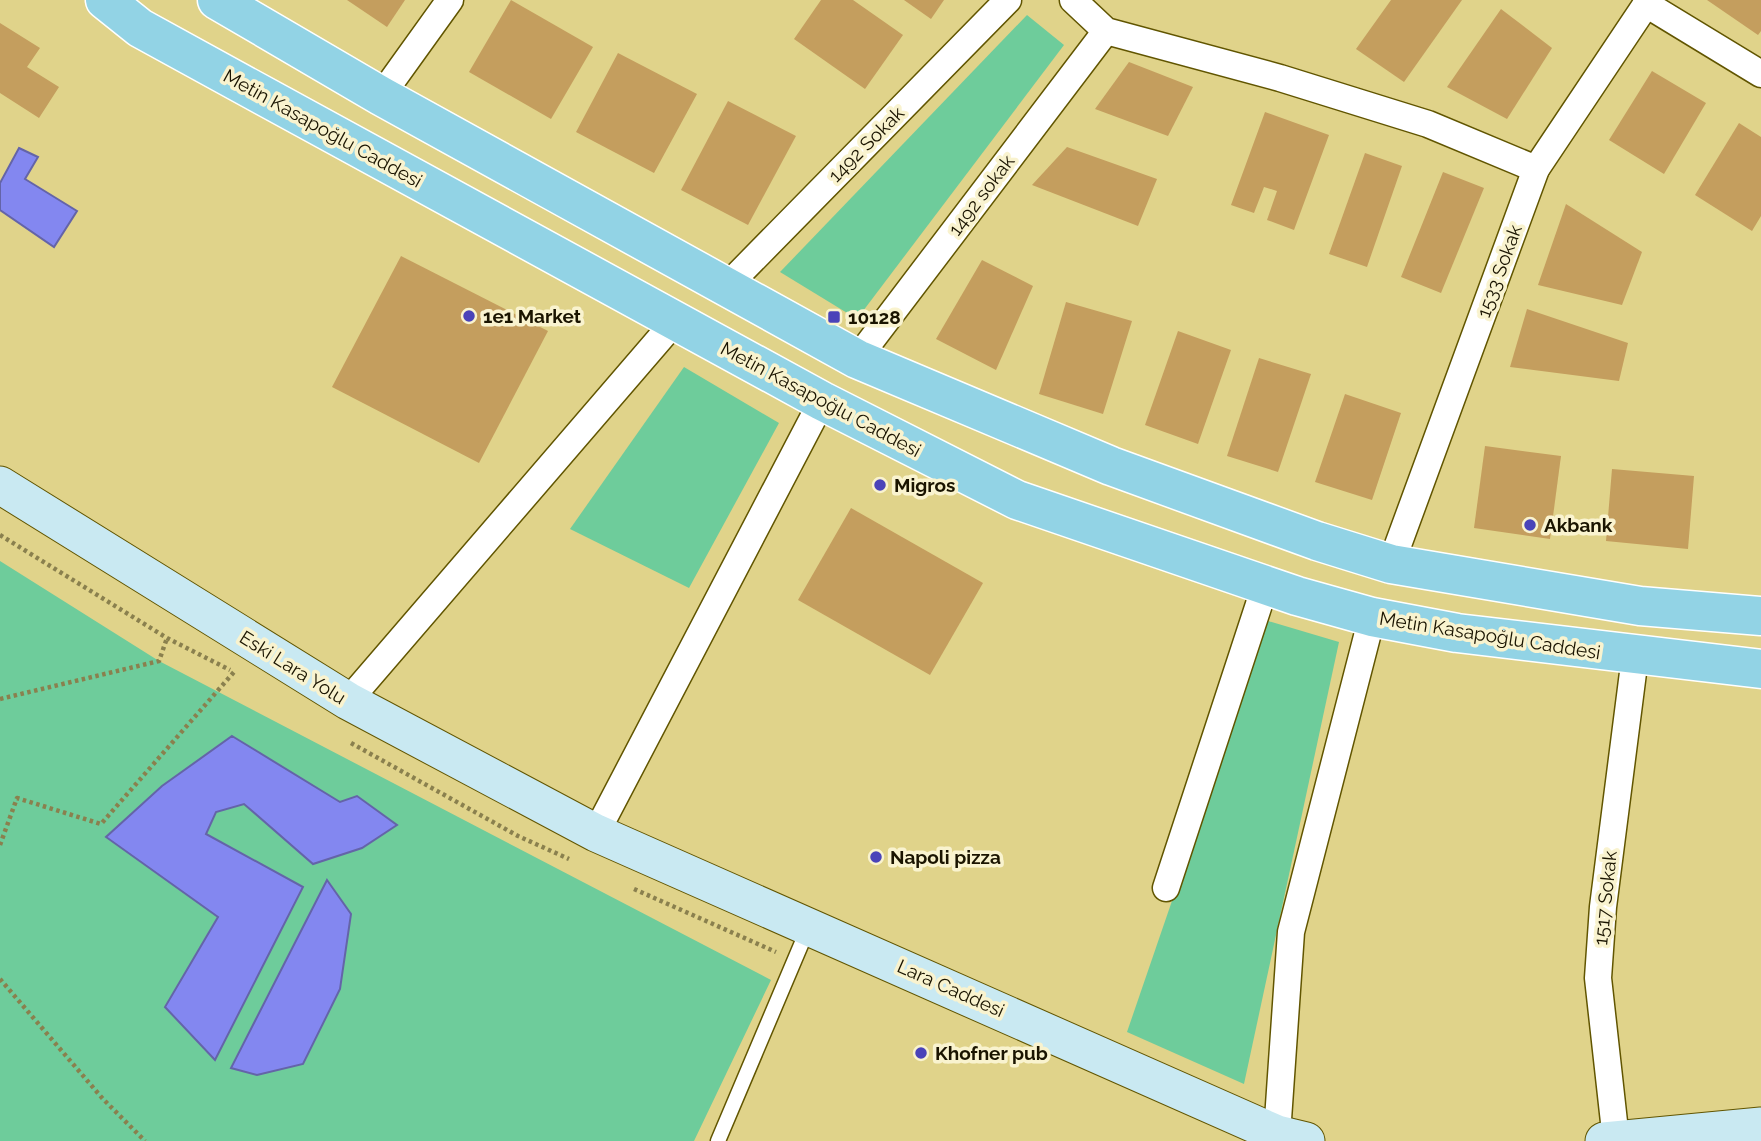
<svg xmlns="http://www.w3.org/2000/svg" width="1761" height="1141" viewBox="0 0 1761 1141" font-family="Raleway,sans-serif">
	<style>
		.green { fill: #6ecc9b }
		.water { fill: #8387f0; stroke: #6464a8; stroke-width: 2 }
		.building { fill: #c49e5e }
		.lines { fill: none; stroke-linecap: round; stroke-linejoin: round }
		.lane-casing { stroke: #615500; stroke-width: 17 }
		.street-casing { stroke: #615500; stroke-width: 29 }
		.secondary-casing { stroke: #615500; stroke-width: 39 }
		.primary-casing { stroke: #fff; stroke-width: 41 }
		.path { stroke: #8a804e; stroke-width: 4.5; stroke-dasharray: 3.5 3.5; stroke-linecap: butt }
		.lane { stroke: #fff; stroke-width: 14 }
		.street { stroke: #fff; stroke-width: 26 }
		.secondary { stroke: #c9e9f2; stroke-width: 37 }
		.primary { stroke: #92d3e5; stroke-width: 38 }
		.poi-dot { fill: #4a43b9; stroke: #f9f3cf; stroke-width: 2.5 }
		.labels { text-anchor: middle; stroke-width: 7; stroke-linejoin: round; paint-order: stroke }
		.street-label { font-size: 19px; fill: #1a1400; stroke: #f9f3cf }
		.poi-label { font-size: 19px; font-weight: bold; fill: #1a1400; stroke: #f9f3cf; text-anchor: start }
	</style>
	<rect width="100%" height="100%" fill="#e0d38a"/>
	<!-- green -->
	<g class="green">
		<polygon points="1027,15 1064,45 857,319 780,272"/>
		<polygon points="684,367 779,423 689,588 570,529"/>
		<polygon points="0,561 159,661 771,980 694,1141 0,1141"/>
		<polygon points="1268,621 1339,642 1244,1084 1127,1032"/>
	</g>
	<!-- water -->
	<g class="water">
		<polygon points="19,148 38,157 25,179 77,211 54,247 0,210 0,183"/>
		<polygon points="232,736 340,802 357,796 397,825 362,848 313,864 244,804 216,812 206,834 303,887 215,1060 165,1007 218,917 106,837 162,786"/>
		<polygon points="327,880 351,914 340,989 303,1064 257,1075 231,1068"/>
	</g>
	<!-- building -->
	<g class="building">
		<polygon points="347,0 405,0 387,27"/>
		<polygon points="511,0 593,47 551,119 469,72"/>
		<polygon points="821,0 853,0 903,35 865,89 794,39"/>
		<polygon points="904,0 944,0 931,19"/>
		<polygon points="1391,0 1462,0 1404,82 1356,49"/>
		<polygon points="1707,0 1761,0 1761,31 1758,35"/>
		<polygon points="1501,9 1552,48 1507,119 1447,87"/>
		<polygon points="0,23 40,48 27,67 59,87 39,118 0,93"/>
		<polygon points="618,53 697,94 654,173 576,132"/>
		<polygon points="1129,62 1193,87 1168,136 1095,109"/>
		<polygon points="1652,71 1706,103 1664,174 1609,140"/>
		<polygon points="728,101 796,136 748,225 681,190"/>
		<polygon points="1265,112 1329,135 1294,230 1267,220 1277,191 1264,187 1254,213 1231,205"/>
		<polygon points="1739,123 1761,137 1761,216 1752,231 1695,195"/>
		<polygon points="1067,147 1157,179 1138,226 1032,185"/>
		<polygon points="1365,153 1402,166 1367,267 1329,254"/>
		<polygon points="1443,172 1484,188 1441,293 1401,277"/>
		<polygon points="1566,204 1642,252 1622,305 1538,285"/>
		<polygon points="401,256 548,331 479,463 332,387"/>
		<polygon points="982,260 1033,286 996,370 936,339"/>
		<polygon points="1066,302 1132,321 1103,414 1039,394"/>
		<polygon points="1527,309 1628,343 1619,381 1510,367"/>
		<polygon points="1178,331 1231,350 1198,444 1145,425"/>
		<polygon points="1259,358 1311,374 1278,472 1227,456"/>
		<polygon points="1345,394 1401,413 1372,500 1315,482"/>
		<polygon points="1485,446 1561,456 1550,539 1474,528"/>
		<polygon points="1612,469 1694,476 1688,549 1606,541"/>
		<polygon points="851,508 983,583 930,675 798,600"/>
	</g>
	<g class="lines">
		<!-- lane casing -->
		<g class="lane-casing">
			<polyline id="lane" points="718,1141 809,926"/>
		</g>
		<!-- street casing -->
		<g class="street-casing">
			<g id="street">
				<polyline points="1073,0 1106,31 1280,78 1428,124 1536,169"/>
				<polyline points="1646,4 1761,74"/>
				<polyline points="381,96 450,0"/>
				<polyline points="725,288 1008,0"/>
				<polyline points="857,359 1106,31"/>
				<polyline points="1391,564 1536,169 1649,0"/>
				<polyline points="348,701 676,320"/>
				<polyline points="596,833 822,401"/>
				<polyline points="1166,888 1265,586"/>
				<polyline points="1277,1134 1291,932 1372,617"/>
				<polyline points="1616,1140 1598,978 1603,907 1635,657"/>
			</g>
		</g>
		<!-- secondary casing -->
		<g class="secondary-casing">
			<g id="secondary">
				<polyline points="0,485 348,701 596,833 1277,1134 1306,1141"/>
				<polyline points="1604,1141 1761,1126"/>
			</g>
		</g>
		<!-- primary casing -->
		<g class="primary-casing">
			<g id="primary">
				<polyline points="105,0 140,28 264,96 822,401 1017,500 1297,596 1372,617 1457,633 1761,669"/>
				<polyline points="217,0 381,96 857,359 1111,466 1317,541 1391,564 1640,606 1761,616"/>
			</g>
		</g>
		<!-- path -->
		<g class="path">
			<polyline points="0,535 167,638 230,670"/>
			<polyline points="0,699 159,661 167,638"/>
			<polyline points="351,743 518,836 569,859"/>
			<polyline points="0,845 17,798 101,824 234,672"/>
			<polyline points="634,889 776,952"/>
			<polyline points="0,979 103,1099 145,1141"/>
		</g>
		<!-- lane -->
		<use href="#lane" class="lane"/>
		<!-- street -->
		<use href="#street" class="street"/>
		<!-- secondary -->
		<use href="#secondary" class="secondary"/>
		<!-- primary -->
		<use href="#primary" class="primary"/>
	</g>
	<!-- markers -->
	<g class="poi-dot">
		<circle cx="469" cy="316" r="7"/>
		<rect x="827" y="310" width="14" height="14" rx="3.5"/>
		<circle cx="880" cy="485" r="7"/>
		<circle cx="1530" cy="525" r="7"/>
		<circle cx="876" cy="857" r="7"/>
		<circle cx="921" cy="1053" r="7"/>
	</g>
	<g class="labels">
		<!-- street labels -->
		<g class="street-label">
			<text transform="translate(323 128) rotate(29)" y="7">Metin Kasapoğlu Caddesi</text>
			<text transform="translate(866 144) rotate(-45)" y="7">1492 Sokak</text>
			<text transform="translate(981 195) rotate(-53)" y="7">1492 sokak</text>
			<text transform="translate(1499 271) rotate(-70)" y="7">1533 Sokak</text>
			<text transform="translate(821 399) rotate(28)" y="7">Metin Kasapoğlu Caddesi</text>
			<text transform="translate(1490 635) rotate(9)" y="7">Metin Kasapoğlu Caddesi</text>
			<text transform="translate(293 667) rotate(32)" y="7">Eski Lara Yolu</text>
			<text transform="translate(1605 898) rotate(-84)" y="7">1517 Sokak</text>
			<text transform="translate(951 988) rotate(24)" y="7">Lara Caddesi</text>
		</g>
		<!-- poi labels -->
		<g class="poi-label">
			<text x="483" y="323">1e1 Market</text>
			<text x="848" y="324">10128</text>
			<text x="894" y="492">Migros</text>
			<text x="1544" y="532">Akbank</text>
			<text x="890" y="864">Napoli pizza</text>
			<text x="935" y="1060">Khofner pub</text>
		</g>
	</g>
</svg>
